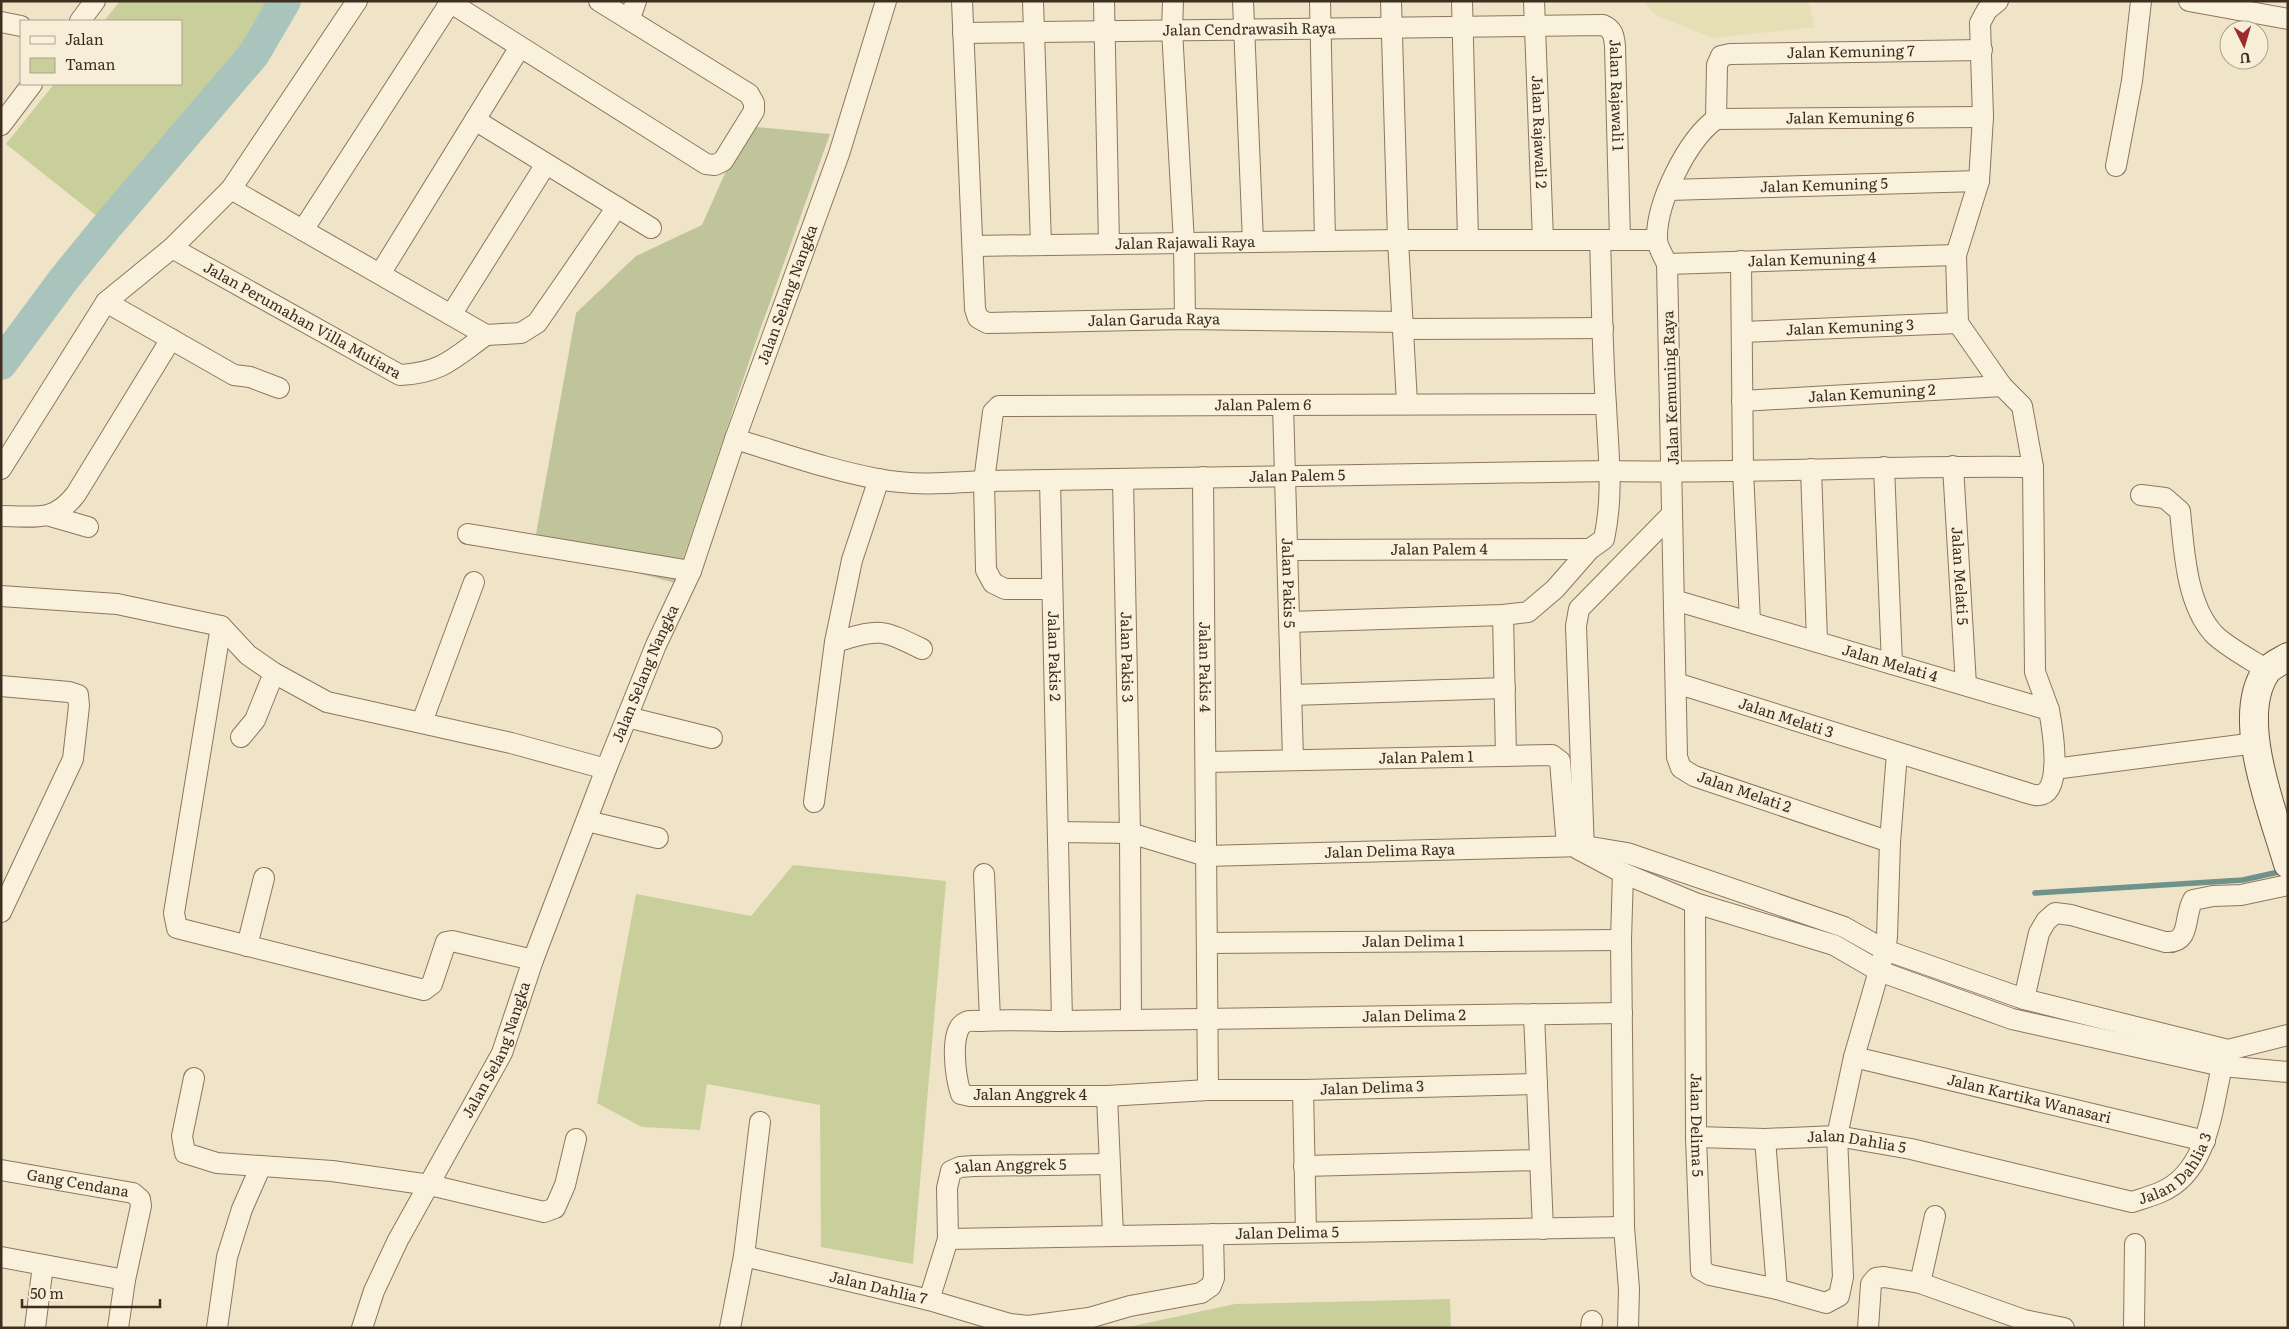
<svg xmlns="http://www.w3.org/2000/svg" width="2289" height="1329" viewBox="0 0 2289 1329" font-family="Literata,serif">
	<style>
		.farmland { fill: #e6deb5 }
		.green { fill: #c9cf9b }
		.cemetery { fill: #bfc49a }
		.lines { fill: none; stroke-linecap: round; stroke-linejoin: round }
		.stream { stroke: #6f938a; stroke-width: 5.5 }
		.river { stroke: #a9c4bc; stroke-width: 32 }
		.minor-casing { stroke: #8d765c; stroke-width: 22 }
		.secondary-casing { stroke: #6f573f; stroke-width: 30 }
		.minor { stroke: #faf1dc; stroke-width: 20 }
		.secondary { stroke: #faf1dc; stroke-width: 28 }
		.labels { text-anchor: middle; stroke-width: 4; stroke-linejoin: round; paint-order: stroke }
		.street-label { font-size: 15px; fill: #3d2e20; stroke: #f7eed8 }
	</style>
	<rect width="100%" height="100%" fill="#f0e4c8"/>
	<!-- farmland -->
	<polygon class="farmland" points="1644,1 1808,1 1815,27 1714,38 1655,15"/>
	<!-- green -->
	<g class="green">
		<polygon points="120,1 285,1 254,54 108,225 6,144 54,84 181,84 181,21 104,21"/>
		<polygon points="793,865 946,881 913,1264 821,1247 820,1105 707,1084 700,1130 642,1127 597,1103 636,894 751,916"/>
		<polygon points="1450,1299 1451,1328 1124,1328 1235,1304"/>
	</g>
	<!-- cemetery -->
	<polygon class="cemetery" points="746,126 830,134 755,344 675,583 534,545 576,313 636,256 702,225"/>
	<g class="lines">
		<!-- stream -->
		<polyline class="stream" points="2035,893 2243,880 2283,871"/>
		<!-- river -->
		<polyline class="river" points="1,364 64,279 108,225 254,54 285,1"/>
		<!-- minor casing -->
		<g class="minor-casing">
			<g id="minor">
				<polyline points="448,1 706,164 715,165 723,161 754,111 754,103 749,94 599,1"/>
				<path id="s1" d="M962 1 975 309 978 318 987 323 1185 319 1403 322"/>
				<polyline points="1033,1 1041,245"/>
				<polyline points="1104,1 1109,244"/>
				<polyline points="1173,1 1172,30 1184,243 1185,319"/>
				<polyline points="1243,1 1253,242"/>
				<polyline points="1320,1 1325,241"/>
				<polyline points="1391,1 1398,240 1407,403"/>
				<polyline points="1462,1 1468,240"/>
				<path id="s2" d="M1534 1 1543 240"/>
				<polyline points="1998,1 1987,10 1980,23 1983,117 1979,181 1956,255 1958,323 2002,386 2022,406 2033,467 2035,672 2049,710"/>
				<polyline points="2189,1 2288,19"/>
				<polyline points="630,18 636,1"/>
				<polyline points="80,21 95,1"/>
				<polyline points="1,22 21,26"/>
				<path id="s3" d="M963 33 1603 25C1613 29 1614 36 1615 46L1620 240"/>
				<path id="s4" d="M1716 119 1983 117"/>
				<polyline points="475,120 651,228"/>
				<polyline points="1,125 32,84"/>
				<polyline points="2116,166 2132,81 2141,1"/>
				<polyline points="231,189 486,335"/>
				<path id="s5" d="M1669 190 1979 181"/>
				<polyline points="303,230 451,1"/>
				<path id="s6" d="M973 246 1398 240H1657"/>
				<path id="s7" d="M172 248 400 375C442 373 454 358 486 335"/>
				<polyline points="1741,261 1743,470 1750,622"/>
				<path id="s8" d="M1667 264 1956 255"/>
				<polyline points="380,274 520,47"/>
				<polyline points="106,302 234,375 250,377 279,388"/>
				<polyline points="451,315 546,164"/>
				<polyline points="1404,329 1603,328"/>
				<path id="s9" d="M1742 332 1958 323"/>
				<polyline points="486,335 521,333 537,323 617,207"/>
				<path id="s10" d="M1742 401 2002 386"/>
				<path id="s11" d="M1283 405 1293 760"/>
				<path id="s12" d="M735 439C782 453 829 470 878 479 913 486 949 483 984 481L1610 471C1751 474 1892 465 2033 467"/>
				<path id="s13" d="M1953 466 1966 685"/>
				<polyline points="1884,467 1892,664"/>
				<polyline points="1,469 106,302 172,248 231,189 357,1"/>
				<polyline points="1811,469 1817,641"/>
				<path id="s14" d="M1203 477 1208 1090"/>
				<path id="s15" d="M1123 479 1130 833 1131 1019"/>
				<path id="s16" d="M1050 480 1062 1021"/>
				<path d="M2141 495 2165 498 2180 511C2184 549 2186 603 2213 633 2222 644 2253 661 2267 670"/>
				<path d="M1 516C35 516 54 523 76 494L171 339"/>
				<polyline points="50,516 88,527"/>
				<polyline points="468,534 691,571"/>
				<path id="s17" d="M1288 550 1590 549"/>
				<path id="s18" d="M1052 589H1005L993 583 986 570 984 481 993 412 999 406 1605 404"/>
				<polyline points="1,596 117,604 221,626 248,655 274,673 327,702 511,743 606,769"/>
				<path id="s19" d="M1674 600 2049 710C2052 726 2064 793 2039 795 2034 796 2028 793 2024 792L1676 683"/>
				<polyline points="1503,615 1506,756"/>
				<path d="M1290 622 1503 615 1528 612 1555 589 1590 549 1604 539C1614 494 1608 450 1606 405 1602 350 1602 295 1600 240"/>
				<polyline points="221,626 174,913 177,928 424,990 432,984 446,942 452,941 533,960"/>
				<path d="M835 642C881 629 879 628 922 649"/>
				<polyline points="1,686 69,692 78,695 79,706 73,759 1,912"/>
				<polyline points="1292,695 1505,688"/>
				<polyline points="627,717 712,738"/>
				<polyline points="422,722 474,582"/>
				<polyline points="241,737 255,720 274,673"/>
				<path id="s20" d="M1206 762 1552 755 1560 761 1567 846"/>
				<polyline points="2054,769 2256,743"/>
				<polyline points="814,802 835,642 852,560 879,479"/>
				<polyline points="587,821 658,838"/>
				<path id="s21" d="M1058 832 1130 833 1206 856 1585 846 1627 853 1844 927 1885 950 2024 999 2228 1050 2288 1035"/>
				<path id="s22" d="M1890 842 1694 776 1681 768 1677 757 1667 264C1664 257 1657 246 1657 239 1656 203 1687 140 1716 119L1717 65 1721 56 1730 54 1982 50"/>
				<polyline points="1578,849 1623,873 1695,903 1834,945 1879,971 2012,1019 2222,1066 2288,1072"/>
				<polyline points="1584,852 1576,626 1579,609 1672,514"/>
				<polyline points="1623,873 1621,940 1624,1227 1629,1289 1628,1328"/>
				<polyline points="984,874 990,1020"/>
				<path id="s23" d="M1695 903 1696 1137 1701 1270 1710 1275 1777 1289 1826 1303 1839 1296 1843 1277 1837 1136 1854 1057 1885 950 1887 937 1890 842 1897 753"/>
				<path id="s24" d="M1207 943 1621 940"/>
				<polyline points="247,946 264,878"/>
				<path d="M2024 999 2039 933 2046 921 2055 913 2071 915 2165 942C2192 944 2183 917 2193 900L2213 896 2241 895 2288 885"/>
				<polyline points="1534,1014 1543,1229"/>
				<path id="s25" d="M1854 1057 2205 1141"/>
				<polyline points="194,1078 182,1136 185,1153 217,1163 332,1171 430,1185 544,1212 555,1208 565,1185 576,1139"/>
				<path id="s26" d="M1537 1084 1303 1090H1208L1107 1096H970L961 1094C956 1079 948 1029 966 1022 970 1020 977 1021 981 1021 1008 1019 1035 1021 1062 1021L1622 1013"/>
				<polyline points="1303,1090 1306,1232"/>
				<polyline points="1107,1096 1113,1235"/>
				<path id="s27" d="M1696 1137 1765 1139 1837 1136 1911 1149 2132 1202C2141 1199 2152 1196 2161 1192 2208 1172 2212 1109 2222 1066L2226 1054"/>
				<polyline points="1765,1139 1777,1289"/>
				<polyline points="1304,1166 1540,1160"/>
				<path id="s28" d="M1 1170 133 1193 140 1199 141 1206 125 1280 118 1328"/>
				<polyline points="1935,1216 1920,1283 2024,1320 2064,1328"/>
				<path id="s29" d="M948 1239 1624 1227"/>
				<path id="s30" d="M744 1256 929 1300 1010 1324 1028 1326 1089 1318 1130 1306 1201 1293 1211 1286 1214 1278 1213 1234"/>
				<polyline points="1,1257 125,1280"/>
				<path id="s31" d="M929 1300 948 1239 947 1188 951 1171 960 1167 974 1166 1109 1164"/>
				<polyline points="35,1328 43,1265"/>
				<polyline points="217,1328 227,1257 242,1209 261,1166"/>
				<path id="s32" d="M362 1328 374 1291 398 1240 502 1053 533 960 606 769 656 645 691 571 735 439 839 154 886 1"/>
				<polyline points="730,1328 744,1256 760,1122"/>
				<polyline points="1591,1328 1592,1321"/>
				<polyline points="1868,1328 1871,1284 1876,1278 1884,1277 1920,1283"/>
				<polyline points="2134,1328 2135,1244"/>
			</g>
		</g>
		<!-- secondary casing -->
		<g class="secondary-casing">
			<path id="secondary" d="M2288 657C2281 661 2270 666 2266 672 2234 718 2274 815 2288 864"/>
		</g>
		<!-- minor -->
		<use href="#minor" class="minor"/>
		<!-- secondary -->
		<use href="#secondary" class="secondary"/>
	</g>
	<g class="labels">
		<!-- street labels -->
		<g class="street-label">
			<text dy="5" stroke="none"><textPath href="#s3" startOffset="286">Jalan Cendrawasih Raya</textPath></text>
			<text dy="5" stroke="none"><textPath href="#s22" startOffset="1085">Jalan Kemuning 7</textPath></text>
			<text dy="5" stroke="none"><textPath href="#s3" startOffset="715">Jalan Rajawali 1</textPath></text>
			<text dy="5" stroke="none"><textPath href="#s4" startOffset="134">Jalan Kemuning 6</textPath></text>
			<text dy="5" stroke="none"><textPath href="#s2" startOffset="131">Jalan Rajawali 2</textPath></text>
			<text dy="5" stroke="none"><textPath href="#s5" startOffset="155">Jalan Kemuning 5</textPath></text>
			<text dy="5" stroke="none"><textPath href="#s6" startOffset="212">Jalan Rajawali Raya</textPath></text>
			<text dy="5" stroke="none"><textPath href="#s8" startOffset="145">Jalan Kemuning 4</textPath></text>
			<text dy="5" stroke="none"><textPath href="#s32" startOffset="1120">Jalan Selang Nangka</textPath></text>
			<text dy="5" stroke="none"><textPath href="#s7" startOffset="149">Jalan Perumahan Villa Mutiara</textPath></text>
			<text dy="5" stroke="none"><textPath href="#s1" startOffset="495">Jalan Garuda Raya</textPath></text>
			<text dy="5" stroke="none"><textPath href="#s9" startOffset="108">Jalan Kemuning 3</textPath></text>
			<text transform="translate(1671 388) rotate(-92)" y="5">Jalan Kemuning Raya</text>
			<text dy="5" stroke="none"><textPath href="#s10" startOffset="130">Jalan Kemuning 2</textPath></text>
			<text dy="5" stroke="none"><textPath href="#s18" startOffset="506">Jalan Palem 6</textPath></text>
			<text dy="5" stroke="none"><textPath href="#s12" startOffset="568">Jalan Palem 5</textPath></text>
			<text dy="5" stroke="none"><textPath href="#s17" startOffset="151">Jalan Palem 4</textPath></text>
			<text dy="5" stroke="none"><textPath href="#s13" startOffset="110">Jalan Melati 5</textPath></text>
			<text dy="5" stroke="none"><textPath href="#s11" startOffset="178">Jalan Pakis 5</textPath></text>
			<text dy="5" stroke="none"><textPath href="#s16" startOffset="176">Jalan Pakis 2</textPath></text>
			<text dy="5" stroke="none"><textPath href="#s15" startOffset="178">Jalan Pakis 3</textPath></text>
			<text dy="5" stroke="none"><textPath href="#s19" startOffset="225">Jalan Melati 4</textPath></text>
			<text dy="5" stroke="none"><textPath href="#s14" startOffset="190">Jalan Pakis 4</textPath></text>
			<text dy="5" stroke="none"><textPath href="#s32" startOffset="715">Jalan Selang Nangka</textPath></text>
			<text transform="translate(1786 718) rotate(18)" y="5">Jalan Melati 3</text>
			<text dy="5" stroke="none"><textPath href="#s20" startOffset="220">Jalan Palem 1</textPath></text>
			<text transform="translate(1744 792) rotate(19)" y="5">Jalan Melati 2</text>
			<text dy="5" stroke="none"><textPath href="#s21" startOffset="335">Jalan Delima Raya</textPath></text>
			<text dy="5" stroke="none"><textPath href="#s24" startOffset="206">Jalan Delima 1</textPath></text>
			<text dy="5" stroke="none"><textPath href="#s26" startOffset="1101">Jalan Delima 2</textPath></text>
			<text dy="5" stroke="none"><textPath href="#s32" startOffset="310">Jalan Selang Nangka</textPath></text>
			<text transform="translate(1372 1088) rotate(-2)" y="5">Jalan Delima 3</text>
			<text x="1030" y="1100">Jalan Anggrek 4</text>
			<text dy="5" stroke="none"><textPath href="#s25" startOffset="180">Jalan Kartika Wanasari</textPath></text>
			<text dy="5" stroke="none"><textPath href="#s23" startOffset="222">Jalan Delima 5</textPath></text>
			<text dy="5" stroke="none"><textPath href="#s27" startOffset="161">Jalan Dahlia 5</textPath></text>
			<text dy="5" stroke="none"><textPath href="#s27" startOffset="501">Jalan Dahlia 3</textPath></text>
			<text dy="5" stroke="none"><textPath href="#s31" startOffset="192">Jalan Anggrek 5</textPath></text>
			<text dy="5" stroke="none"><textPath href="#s28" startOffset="78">Gang Cendana</textPath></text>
			<text dy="5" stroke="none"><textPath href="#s29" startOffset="339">Jalan Delima 5</textPath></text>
			<text dy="5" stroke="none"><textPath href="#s30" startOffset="138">Jalan Dahlia 7</textPath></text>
		</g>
	</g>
	<!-- border -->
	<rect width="2289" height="1329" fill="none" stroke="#3d2e20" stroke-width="5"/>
	<!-- legend -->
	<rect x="20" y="20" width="162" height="65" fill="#f7eed8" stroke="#ada18e"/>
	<rect x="30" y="36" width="25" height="8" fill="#faf1dc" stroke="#ada18e"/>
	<text x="65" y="45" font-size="15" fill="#3d2e20">Jalan</text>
	<rect x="30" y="58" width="25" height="15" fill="#c9cf9b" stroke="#ada18e"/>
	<text x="65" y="70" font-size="15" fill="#3d2e20">Taman</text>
	<!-- north arrow -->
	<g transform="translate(2244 45) rotate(175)"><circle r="24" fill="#f7eed8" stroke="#ada18e"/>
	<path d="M0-4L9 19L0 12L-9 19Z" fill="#9e2a2b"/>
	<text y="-8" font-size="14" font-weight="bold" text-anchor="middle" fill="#3d2e20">U</text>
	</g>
	<!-- scale -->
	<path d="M22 1299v8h138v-8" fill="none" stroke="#3d2e20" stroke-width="2.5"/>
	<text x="30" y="1299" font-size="15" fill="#3d2e20" stroke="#f7eed8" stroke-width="4" paint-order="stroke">50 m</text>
</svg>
